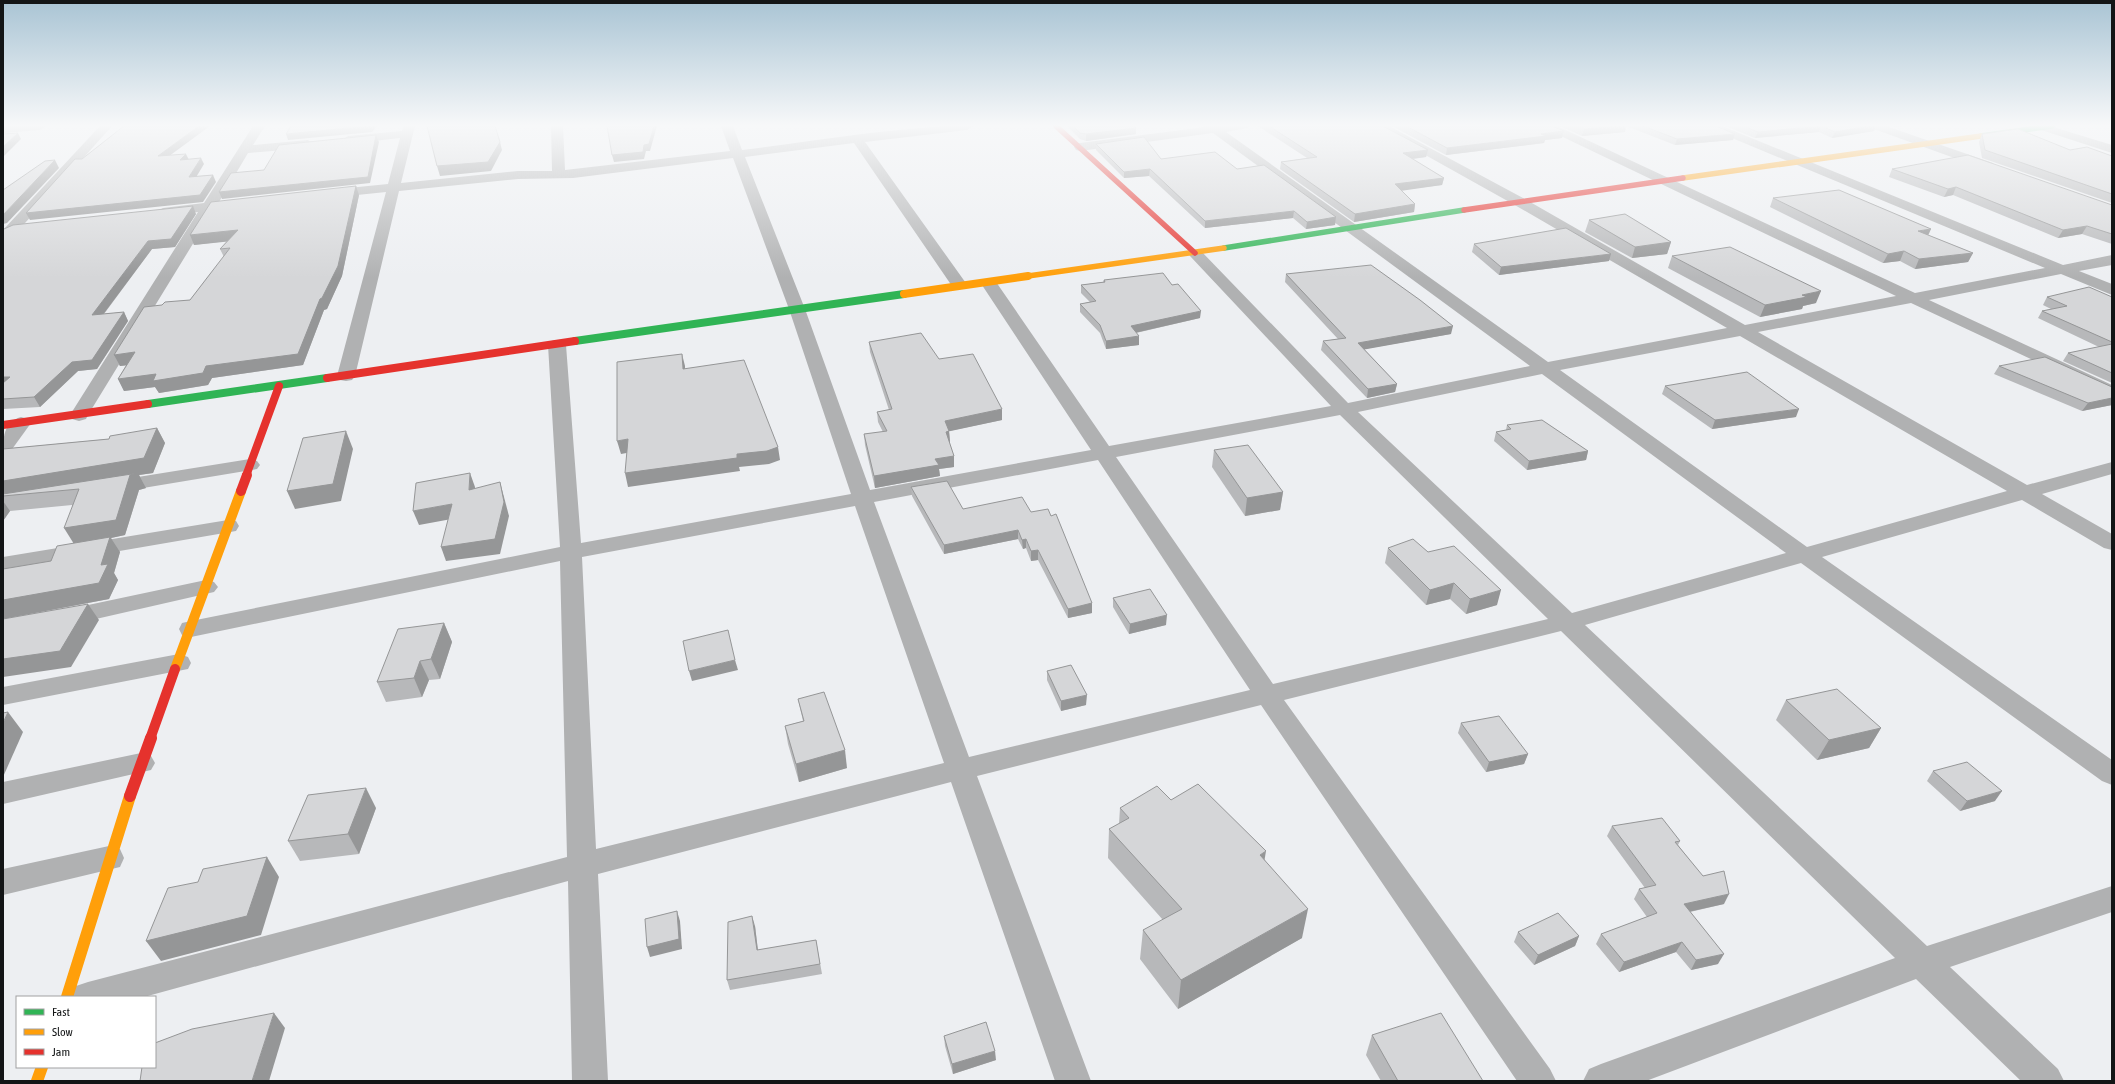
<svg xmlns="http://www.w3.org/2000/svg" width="2115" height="1084" viewBox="0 0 2115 1084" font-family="'Asap Condensed',sans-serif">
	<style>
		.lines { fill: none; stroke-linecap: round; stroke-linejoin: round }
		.street { fill: #b0b1b2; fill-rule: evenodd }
		.fast-far1 { stroke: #30b455; stroke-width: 5.5 }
		.fast { stroke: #30b455; stroke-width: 8 }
		.slow-far3 { stroke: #ff9f0a; stroke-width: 5.5 }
		.slow-far2 { stroke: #ff9f0a; stroke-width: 8 }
		.slow-far1 { stroke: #ff9f0a; stroke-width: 10 }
		.slow { stroke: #ff9f0a; stroke-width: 12 }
		.jam-far3 { stroke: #e5322d; stroke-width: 5.5 }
		.jam-far2 { stroke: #e5322d; stroke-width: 8 }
		.jam-far1 { stroke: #e5322d; stroke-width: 10 }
		.jam { stroke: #e5322d; stroke-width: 12 }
		.wall { fill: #b7b8ba }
		.shaded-wall { fill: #959697 }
		.building { fill: #d5d6d8; stroke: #959697 }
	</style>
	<rect width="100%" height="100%" fill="#edeff2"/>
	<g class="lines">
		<!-- street -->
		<g class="street">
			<polygon points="3,126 46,126 40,130 3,133"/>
			<polygon points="100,126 112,126 8,242 3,243 3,230"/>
			<polygon points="253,126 265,126 253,145 308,140 314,144 308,148 248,153 219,202 237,200 244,204 237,208 213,211 88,415 86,419 79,421 72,419 70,415 198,212 163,216 156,212 163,208 204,203"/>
			<path d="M403 126H415L401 183 518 171H552L551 126H563L565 170 730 151 721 126H733L742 150C818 141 897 126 973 126L967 130 865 142 968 286 966 289H954L854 143 745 157 805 309 870 490 1091 450 980 282 982 279H994L1109 446 1331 406 1190 256 1188 253 1190 250H1200L1348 403 1530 366 1213 133 1080 151 1076 150 1074 147 1076 144 1080 143 1205 127 1204 126H1249L1247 128 1226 132 1548 362 1727 328 1513 204 1377 128 1375 126H1389L1523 198 1745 325 1896 296 1544 128 1542 126H1557L1915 293 2045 268 1708 128 1706 126H1722L2063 265 2112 255V265L2079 271 2112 284V295L2061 274 1929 300 2112 385V397L1911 303 1758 332 2027 485 2112 462V474L2042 494 2112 534V550L2104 548 2022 500 1822 557 2112 760V785L2102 781 1801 563 1585 625 1927 946 2112 886V912L1950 967 2058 1069 2064 1081H2021L1916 979 1646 1081H1583L1589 1069 1601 1064 1895 958 1561 631 1284 700 1550 1069 1556 1081H1517L1261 705 977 776 1091 1081H1055L951 782 598 874 608 1081H572L568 881 144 997H71L76 986 88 982 567 857 560 561 191 637 182 635 179 629 182 623 191 621 560 547 548 345 551 341 557 340 563 341 566 345 581 543 851 494 789 309 733 158 573 178 518 179 399 191 355 376 352 380 346 381 340 380 337 376 386 192 328 198 321 194 328 190 388 184 400 138 348 144 342 140 348 136 402 131ZM1740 336 2007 491 1807 547 1560 370ZM1542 374 1786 553 1572 613 1358 412ZM1340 415 1548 619 1273 684 1116 457ZM1098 460 1250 690 969 757 874 502ZM855 506 944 763 596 849 582 557Z"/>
			<polygon points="1869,126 1886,126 1993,163 1995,166 1993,169 1985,169 1871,128"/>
			<polygon points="2033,126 2050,126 2112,145 2112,153 2035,128"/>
			<path d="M21 417 28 419 31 423 10 452 3 454C3 439 3 422 21 417Z"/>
			<polygon points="250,459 257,461 260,465 257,469 113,493 106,491 103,487 106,483 113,481"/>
			<polygon points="228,520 236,521 239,526 236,531 3,571 3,557"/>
			<polygon points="206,580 214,582 218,587 214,592 74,624 3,636 3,620 74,608"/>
			<polygon points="179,654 188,657 191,663 188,669 3,705 3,687"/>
			<polygon points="141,753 151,756 155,763 151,770 3,804 3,782"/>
			<polygon points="109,846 120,849 124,858 120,867 3,895 3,869"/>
		</g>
		<!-- fast-far1 -->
		<g class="fast-far1">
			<polyline points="1981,136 2052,126"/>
			<polyline points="1224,248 1464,210"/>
		</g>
		<!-- fast -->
		<g class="fast">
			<polyline points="575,341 904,294"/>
			<polyline points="148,404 327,378"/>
		</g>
		<!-- slow-far3 -->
		<g class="slow-far3">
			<polyline points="1683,178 1981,136"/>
			<polyline points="1021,277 1224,248"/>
		</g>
		<!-- slow-far2 -->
		<polyline class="slow-far2" points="904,294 1028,276"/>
		<!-- slow-far1 -->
		<polyline class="slow-far1" points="175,669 241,491"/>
		<!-- slow -->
		<g class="slow">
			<polyline points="67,997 130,796"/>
			<polyline points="37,1081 42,1067"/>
		</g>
		<!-- jam-far3 -->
		<g class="jam-far3">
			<polyline points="1056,126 1195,253"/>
			<polyline points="1464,210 1683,178"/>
		</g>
		<!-- jam-far2 -->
		<g class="jam-far2">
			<polyline points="327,378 575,341"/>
			<polyline points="3,425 148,404"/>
			<polyline points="246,476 279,386"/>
		</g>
		<!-- jam-far1 -->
		<g class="jam-far1">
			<polyline points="241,491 247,475"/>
			<polyline points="150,739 175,669"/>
		</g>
		<!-- jam -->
		<polyline class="jam" points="130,796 151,738"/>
	</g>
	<!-- wall -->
	<g class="wall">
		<polygon points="1067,126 1135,126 1136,134 1086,141 1080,139"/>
		<polygon points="1258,126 1383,126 1428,150 1426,157 1413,159 1444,178 1442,185 1401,190 1415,204 1414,212 1354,222 1280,169 1281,162 1307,158"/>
		<polygon points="1392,126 1552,126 1562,138 1545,140 1544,143 1446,155"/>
		<polygon points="1560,126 1716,126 1735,134 1733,140 1675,145 1626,126 1625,132 1582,136"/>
		<polygon points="1725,126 1876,126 1874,131 1832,138 1819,132 1755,138"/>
		<polygon points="1982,134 2070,150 2112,156 2112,203 1982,158 1979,142"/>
		<polygon points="1096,144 1161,159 1237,169 1336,217 1335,225 1306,229 1293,218 1205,228 1149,176 1124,178 1096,150"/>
		<polygon points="1892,169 2112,205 2112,244 2082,234 2058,238 1953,195 1944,197 1889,177"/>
		<polygon points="359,195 342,276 327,309 324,310 303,365 212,378 208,385 159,393 155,387 124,391 118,379 126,365 120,366 114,355 162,305 190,300 224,257 220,249 227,241 194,245 190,235"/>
		<polygon points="1773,198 1928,235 1973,253 1968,262 1915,269 1900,261 1883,263 1770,207"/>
		<polygon points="196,214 175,247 152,249 104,314 124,312 128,321 97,369 78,371 40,407 3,409 3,229"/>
		<polygon points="1589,220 1671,242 1667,254 1632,258 1585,232"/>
		<polygon points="1474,244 1609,261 1499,275 1472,252"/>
		<polygon points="1672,256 1816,303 1803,306 1802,309 1760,317 1668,268"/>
		<polygon points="1286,274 1451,334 1364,349 1397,384 1395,392 1367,398 1321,350 1323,341 1338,339 1285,282"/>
		<polygon points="1104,280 1172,285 1200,318 1136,333 1139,345 1106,349 1100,333 1080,312 1080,304 1090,302 1081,293 1081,285 1103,282"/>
		<polygon points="2047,297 2112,297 2112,383 2063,361 2068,353 2099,347 2038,318 2042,311 2051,309 2043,305"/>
		<polygon points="869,342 939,359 1002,420 949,431 950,442 949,442 954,456 954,467 939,469 940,476 875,488 865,445 864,434 883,432 878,422 877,412 889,410 870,352"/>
		<polygon points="1999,366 2112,387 2112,405 2082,411 1994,374"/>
		<polygon points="1665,386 1796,417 1712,429 1662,394"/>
		<polygon points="1507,425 1588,451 1586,460 1527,470 1494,441 1496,432 1506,430"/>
		<polygon points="157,428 165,443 153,473 139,475 146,488 139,490 125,535 111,538 120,552 114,573 118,580 109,599 3,619 51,561 73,543 72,505 10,511 3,521 3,449 109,439"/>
		<polygon points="1214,450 1283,492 1280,510 1245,516 1212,467"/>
		<polygon points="911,487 963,509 1031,512 1092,603 1092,613 1068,618 1038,560 1031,561 1026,548 1023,549 1018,539 944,554 912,496"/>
		<polygon points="1388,548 1428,552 1497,605 1466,614 1450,599 1426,605 1385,563"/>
		<polygon points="1113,598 1166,625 1129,634 1113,607"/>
		<polygon points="444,623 452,642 440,679 429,680 422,697 386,702 377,682"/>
		<polygon points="1047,671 1086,705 1061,711 1047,680"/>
		<polygon points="798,699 847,768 799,782 788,744 785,726 803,721"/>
		<polygon points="1786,700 1881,728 1869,748 1817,760 1776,720"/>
		<polygon points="1461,723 1528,754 1524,764 1486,772 1458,733"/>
		<polygon points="1933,771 1995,801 1960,811 1927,781"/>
		<polygon points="1171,800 1265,860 1302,938 1178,1009 1140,959 1143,930 1163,920 1108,858 1109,829 1119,824 1120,808"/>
		<polygon points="376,808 359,854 300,861 288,841"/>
		<polygon points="1612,826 1680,841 1678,845 1724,904 1690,912 1718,964 1691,970 1676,952 1619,972 1596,944 1601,934 1647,917 1634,899 1639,889 1645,888 1607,836"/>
		<polygon points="755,926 758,950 816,940 822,974 730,990 727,980"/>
		<polygon points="1518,932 1579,936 1575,946 1534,965 1514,942"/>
		<polygon points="1372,1035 1483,1081 1381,1081 1366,1055"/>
		<polygon points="944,1036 996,1060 953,1074 945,1046"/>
	</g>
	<!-- shaded-wall -->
	<g class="shaded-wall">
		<polygon points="199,126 210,126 161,162 158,156"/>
		<polygon points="370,126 377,126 372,132 288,140 286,134"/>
		<polygon points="654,126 657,126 650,151 646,151 644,159 614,162 612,155 644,145"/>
		<polygon points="1619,126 1626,126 1625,132 1582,136 1584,129"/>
		<polygon points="1821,126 1819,132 1755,138 1758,132"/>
		<polygon points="1869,126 1876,126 1874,131 1832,138 1835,132"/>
		<polygon points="1894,126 1902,126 1893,127"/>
		<polygon points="1136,128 1136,134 1086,141 1086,134"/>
		<polygon points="1564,131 1562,138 1545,140 1544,143 1446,155 1447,148 1541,134"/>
		<polygon points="18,133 21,139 3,157 3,147"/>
		<polygon points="1735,134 1733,140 1675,145 1677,139"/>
		<polygon points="376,135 379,142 370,183 222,199 219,192"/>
		<polygon points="500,142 502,150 491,171 440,176 437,166"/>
		<polygon points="1428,150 1426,157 1402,160 1403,153"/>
		<polygon points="186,154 189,160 180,160"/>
		<polygon points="201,158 204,164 192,184 189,177"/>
		<polygon points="55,160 59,168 7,223 3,224 3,215"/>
		<polygon points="1150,169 1149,176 1124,178 1124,172"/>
		<polygon points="213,175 216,182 203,202 30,220 26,213"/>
		<polygon points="1444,178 1442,185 1393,192 1395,184"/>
		<polygon points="356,186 359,195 342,276 327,309 324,310 303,365 212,378 208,385 159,393 155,387 124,391 118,379 206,366"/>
		<polygon points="1956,187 1953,195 1944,197 1948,189"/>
		<polygon points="1415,204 1414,212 1354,222 1355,214"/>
		<polygon points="193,206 196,214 175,247 152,249 96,324 92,315 148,241"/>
		<polygon points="1294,211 1293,218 1205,228 1205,221"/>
		<polygon points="1336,217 1335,225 1306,229 1307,222"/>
		<polygon points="2087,226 2082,234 2058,238 2063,230"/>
		<polygon points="1931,229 1927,238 1918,231"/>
		<polygon points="238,230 242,240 194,245 190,235"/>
		<polygon points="1671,242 1667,254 1632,258 1635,247"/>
		<polygon points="1904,251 1900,261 1883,263 1888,254"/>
		<polygon points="1973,253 1968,262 1915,269 1919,259"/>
		<polygon points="1611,254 1609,261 1499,275 1501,267"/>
		<polygon points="1821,291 1816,303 1803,306 1802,309 1760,317 1765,305 1802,295"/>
		<polygon points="1201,311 1200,318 1130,334 1131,326"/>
		<polygon points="124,312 128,321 97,369 78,371 40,407 34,397"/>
		<polygon points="1453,326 1451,334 1356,351 1358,343"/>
		<polygon points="1139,336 1139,345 1106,349 1106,341"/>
		<polygon points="135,352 141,364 120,366 114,355"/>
		<polygon points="682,354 685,366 685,382 683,369"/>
		<polygon points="3,377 10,377 3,388"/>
		<polygon points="1397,384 1395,392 1367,398 1368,389"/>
		<polygon points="2112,398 2112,405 2082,411 2088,403"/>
		<polygon points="1002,409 1002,420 946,432 945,421"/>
		<polygon points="1799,409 1796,417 1712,429 1715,420"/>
		<polygon points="157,428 165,443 153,473 139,475 146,488 139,490 125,535 111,538 120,552 114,573 118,580 109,599 3,619 3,600 74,544 64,528 129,477 3,496 3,481"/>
		<polygon points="346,431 353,449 341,501 295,509 287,491"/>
		<polygon points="949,431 950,442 947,442 946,432"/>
		<polygon points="628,439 632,452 621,454 617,441"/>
		<polygon points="778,447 780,460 769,464 739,467 740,471 628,487 625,473"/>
		<polygon points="1588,451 1586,460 1527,470 1529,461"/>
		<polygon points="954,456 954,467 939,469 940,476 875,488 874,476 935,459"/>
		<polygon points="470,473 475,487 474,504 469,490"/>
		<polygon points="500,482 504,497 509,516 500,554 446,561 441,547"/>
		<polygon points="1283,492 1280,510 1245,516 1247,498"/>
		<polygon points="3,501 10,511 3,521"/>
		<polygon points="452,504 457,518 419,525 413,511"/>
		<polygon points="1018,530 1018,539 944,554 944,545"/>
		<polygon points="1026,539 1026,548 1023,549 1022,540"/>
		<polygon points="1038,550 1038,560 1031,561 1031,551"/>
		<polygon points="1454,583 1450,599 1426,605 1430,590"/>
		<polygon points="1501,590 1497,605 1466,614 1470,599"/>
		<polygon points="1092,603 1092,613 1068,618 1068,609"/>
		<polygon points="88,604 99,620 71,667 3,677 3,659"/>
		<polygon points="1167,615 1166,625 1129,634 1130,624"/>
		<polygon points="444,623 452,642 440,679 431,659"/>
		<polygon points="735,660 738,670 692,681 689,671"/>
		<polygon points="420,661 429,680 422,697 414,678"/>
		<polygon points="1087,695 1086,705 1061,711 1061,701"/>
		<polygon points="8,712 23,732 3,777 3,723"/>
		<polygon points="1881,728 1869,748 1817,760 1829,740"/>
		<polygon points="845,750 847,768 799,782 796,764"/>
		<polygon points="1528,754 1524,764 1486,772 1489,762"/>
		<polygon points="366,788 376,808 359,854 348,834"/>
		<polygon points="2002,791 1995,801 1960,811 1967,801"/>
		<polygon points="1266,851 1261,881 1260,855"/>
		<polygon points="267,857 279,877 261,935 161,961 146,941"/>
		<polygon points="1729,894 1724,904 1679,914 1684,904"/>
		<polygon points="1308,909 1302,938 1178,1009 1181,980"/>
		<polygon points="677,911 680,921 682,949 650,957 647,947"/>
		<polygon points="752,916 755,926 759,960 757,950"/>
		<polygon points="1579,936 1575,946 1534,965 1538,955"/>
		<polygon points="1682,942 1676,952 1619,972 1624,962"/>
		<polygon points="1724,954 1718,964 1691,970 1696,960"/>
		<polygon points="274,1013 285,1028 269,1081 252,1081"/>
		<polygon points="995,1051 996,1060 953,1074 952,1064"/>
	</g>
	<!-- building -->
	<g class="building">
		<polygon points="124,126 199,126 158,156 186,154 180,160 201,158 189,177 213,175 200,195 26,213 75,159 82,159"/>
		<polygon points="291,126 370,126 286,134"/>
		<polygon points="427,126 495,126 500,142 488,162 437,166"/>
		<polygon points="607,126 654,126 649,144 644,145 643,152 612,155"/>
		<polygon points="1073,126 1135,126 1136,128 1086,134 1080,133"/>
		<polygon points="1269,126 1383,126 1428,150 1403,153 1444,178 1395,184 1415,204 1355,214 1281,162 1317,157"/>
		<polygon points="1406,126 1552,126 1564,131 1541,134 1546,136 1447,148"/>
		<polygon points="1577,126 1619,126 1584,129"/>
		<polygon points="1643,126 1716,126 1735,134 1677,139"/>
		<polygon points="1743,126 1869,126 1835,132 1821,126 1758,132"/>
		<polygon points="2018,129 2070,150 2087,147 2112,156 2112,194 1985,150 1982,134"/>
		<polygon points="18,133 3,147 3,134"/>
		<polygon points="376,135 368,177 219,192 231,173 264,170 279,145"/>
		<polygon points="1144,137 1161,159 1215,152 1237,169 1264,165 1336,217 1307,222 1294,211 1205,221 1150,169 1124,172 1096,144"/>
		<polygon points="1968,155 2112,205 2112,234 2087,226 2063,230 1956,187 1948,189 1892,169"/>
		<polygon points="55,160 3,215 3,190 45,161"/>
		<polygon points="356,186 338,266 322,298 320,299 298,354 206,366 203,373 153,381 156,374 118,379 135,352 114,355 144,307 162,305 165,302 190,300 230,248 220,249 238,230 190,235 211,202"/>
		<polygon points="1839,190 1931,229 1918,231 1973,253 1919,259 1904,251 1888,254 1773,198"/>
		<polygon points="193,206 171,239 148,241 92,315 124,312 92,360 72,362 34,397 3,399 3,383 10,377 3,377 3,229 4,229 13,225"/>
		<polygon points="1625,214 1671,242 1635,247 1589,220"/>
		<polygon points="1566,228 1611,254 1501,267 1474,244"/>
		<polygon points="1730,247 1821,291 1802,295 1807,297 1765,305 1672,256"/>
		<polygon points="1371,265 1420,300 1453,326 1358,343 1397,384 1368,389 1323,341 1346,338 1286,274"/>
		<polygon points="1163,273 1172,285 1178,284 1201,311 1131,326 1139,336 1106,341 1100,325 1080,304 1096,301 1081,285 1105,282 1104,280"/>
		<polygon points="2089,287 2112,297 2112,342 2042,311 2067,306 2047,297"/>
		<polygon points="921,333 939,359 973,354 1002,409 945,421 949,431 946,432 954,456 935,459 939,465 874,476 864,434 887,431 877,412 892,409 869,342"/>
		<polygon points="2112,344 2112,373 2068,353"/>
		<polygon points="682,354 683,369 744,360 778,447 767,451 737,454 737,458 625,473 628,439 617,441 617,362"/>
		<polygon points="2045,357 2112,387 2112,398 2088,403 1999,366"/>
		<polygon points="1747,372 1799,409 1715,420 1665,386"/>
		<polygon points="1542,420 1588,451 1529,461 1496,432 1511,429 1507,425"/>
		<polygon points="157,428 144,458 3,481 3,449 109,439 110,436"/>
		<polygon points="346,431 333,484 287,491 303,438"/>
		<polygon points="1248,445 1283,492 1247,498 1214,450"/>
		<polygon points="138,473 130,475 116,520 64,528 79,489 3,496 3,494"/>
		<polygon points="470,473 469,490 500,482 504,502 495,539 441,547 452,504 413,511 416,483"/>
		<polygon points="947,481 963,509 1022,497 1031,512 1048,509 1051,516 1056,514 1092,603 1068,609 1038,550 1031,551 1026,539 1022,540 1018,530 944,545 911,487"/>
		<polygon points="110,537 101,565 108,564 99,583 3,600 3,569 51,561 57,546"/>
		<polygon points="1413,539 1428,552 1454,546 1501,590 1470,599 1454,583 1430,590 1388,548"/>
		<polygon points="1150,589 1167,615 1130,624 1113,598"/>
		<polygon points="88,604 60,651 3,659 3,619"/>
		<polygon points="444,623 431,659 420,661 414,678 377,682 398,629"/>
		<polygon points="728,630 735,660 689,671 683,641"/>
		<polygon points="1071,665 1087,695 1061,701 1047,671"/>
		<polygon points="1837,689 1881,728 1829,740 1786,700"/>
		<polygon points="824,692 845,750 796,764 785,726 804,721 798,699"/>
		<polygon points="8,712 3,723 3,713"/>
		<polygon points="1499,716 1528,754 1489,762 1461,723"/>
		<polygon points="1967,762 2002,791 1967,801 1933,771"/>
		<polygon points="1198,784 1266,851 1260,855 1308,909 1181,980 1143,930 1182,909 1109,829 1129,818 1120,808 1157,786 1171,800"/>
		<polygon points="366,788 348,834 288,841 308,795"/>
		<polygon points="1662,818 1680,841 1675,842 1703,876 1724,871 1729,894 1684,904 1724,954 1696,960 1682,942 1624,962 1601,934 1657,913 1639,889 1656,885 1612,826"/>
		<polygon points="267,857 247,916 146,941 168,888 198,882 203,869"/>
		<polygon points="677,911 679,939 647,947 645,919"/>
		<polygon points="1558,913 1579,936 1538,955 1518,932"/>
		<polygon points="752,916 757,950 816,940 820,964 727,980 728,922"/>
		<polygon points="274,1013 252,1081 140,1081 142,1067 155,1067 155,1043 192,1029"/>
		<polygon points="1441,1013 1483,1081 1398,1081 1372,1035"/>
		<polygon points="986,1022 995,1051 952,1064 944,1036"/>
	</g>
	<!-- sky -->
	<linearGradient id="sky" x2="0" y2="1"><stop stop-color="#a9c4d4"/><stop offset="0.45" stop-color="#f7f8f9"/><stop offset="1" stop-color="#f7f8f9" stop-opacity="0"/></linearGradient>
	<rect width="2115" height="278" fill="url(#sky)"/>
	<!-- border -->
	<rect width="2115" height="1084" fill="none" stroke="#131516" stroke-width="8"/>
	<!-- legend -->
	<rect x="16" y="996" width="140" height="72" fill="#ffffff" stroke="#a1a1a2"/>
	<rect x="24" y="1009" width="20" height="6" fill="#30b455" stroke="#a1a1a2"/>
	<text x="52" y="1016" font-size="12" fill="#131516">Fast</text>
	<rect x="24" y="1029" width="20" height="6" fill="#ff9f0a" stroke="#a1a1a2"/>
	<text x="52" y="1036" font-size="12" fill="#131516">Slow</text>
	<rect x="24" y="1049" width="20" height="6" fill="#e5322d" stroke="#a1a1a2"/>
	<text x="52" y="1056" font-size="12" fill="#131516">Jam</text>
</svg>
